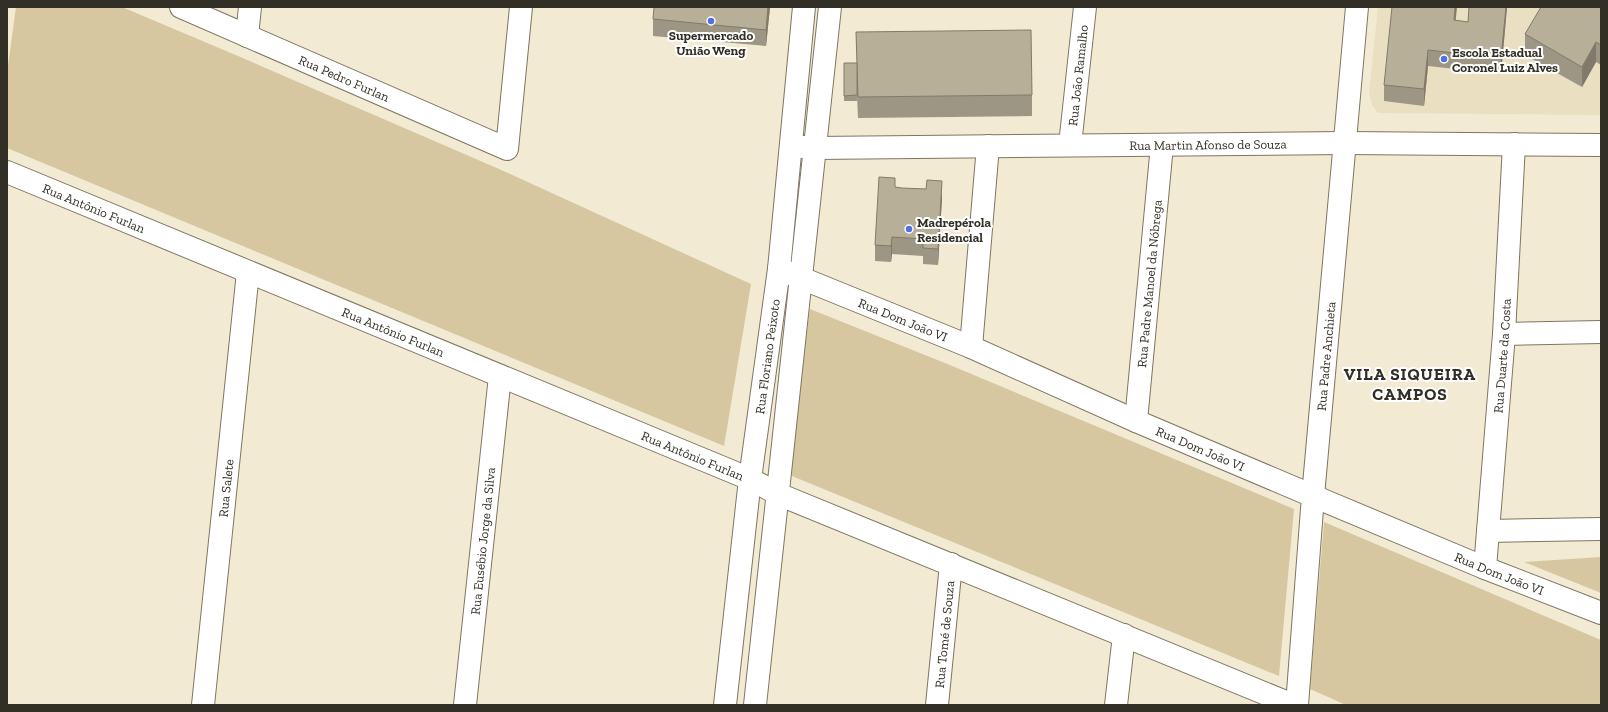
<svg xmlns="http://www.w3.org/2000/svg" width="1608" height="712" viewBox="0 0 1608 712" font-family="'Zilla Slab',serif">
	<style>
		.built { fill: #eadfc1 }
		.green { fill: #d6c7a1 }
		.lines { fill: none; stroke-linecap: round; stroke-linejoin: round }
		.minor-casing { stroke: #7e7662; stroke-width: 24 }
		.major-casing { stroke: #7e7662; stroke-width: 24 }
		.minor { stroke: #fff; stroke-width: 22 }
		.major { stroke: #fff; stroke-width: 22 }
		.wall { fill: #9e9684 }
		.shaded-wall { fill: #817a6b }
		.building { fill: #b8af99; stroke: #817a6b }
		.poi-dot { fill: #5070e4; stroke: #fff; stroke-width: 1.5 }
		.labels { text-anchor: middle; stroke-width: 4; stroke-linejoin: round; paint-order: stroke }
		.poi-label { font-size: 13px; font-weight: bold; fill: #322f26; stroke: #fff; text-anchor: start }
		.street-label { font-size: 13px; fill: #322f26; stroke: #fff }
		.district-label { font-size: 17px; font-weight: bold; letter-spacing: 1px; fill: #322f26; stroke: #fff }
	</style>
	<rect width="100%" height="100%" fill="#f3ead3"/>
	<!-- built -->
	<polygon class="built" points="1378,7 1601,7 1601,115 1378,113 1372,105 1369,92"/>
	<!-- green -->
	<g class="green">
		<polygon points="16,7 122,7 238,56 499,169 751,284 724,446 7,148 7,73"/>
		<polygon points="810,309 945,363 1294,509 1279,676 787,474"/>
		<polygon points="1324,522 1601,640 1601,705 1346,705 1310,689"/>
		<polygon points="1601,557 1601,593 1524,562"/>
	</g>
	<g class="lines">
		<!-- minor casing -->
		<g class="minor-casing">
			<g id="minor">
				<path id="s1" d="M181 7 507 149 521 7"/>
				<polyline points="247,36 250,7"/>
				<path id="s2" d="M1070 145 1085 7"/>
				<path id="s3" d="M791 146 815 148 1345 143 1601 145"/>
				<path id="s4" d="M7 172 750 479 778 494 1293 705"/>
				<path id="s5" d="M779 269 971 347 1136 421 1313 496 1485 568 1601 613"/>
				<polyline points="1504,334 1601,332"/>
				<polyline points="971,347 988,146"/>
				<path id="s6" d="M1136 421 1162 145"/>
				<polyline points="1488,531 1601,529"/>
				<path id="s7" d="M1485 568 1504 334 1514 144"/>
				<path id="s8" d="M203 705 248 272"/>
				<path id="s9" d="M465 705 500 376"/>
				<path id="s10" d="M937 705 951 564"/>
				<polyline points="1116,705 1124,635"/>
				<path id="s11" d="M1297 705 1313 496 1357 7"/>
			</g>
		</g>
		<!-- major casing -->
		<g class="major-casing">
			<g id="major">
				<path id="s12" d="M725 705 750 479 779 269 804 7"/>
				<polyline points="755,705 830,7"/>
			</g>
		</g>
		<!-- minor -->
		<use href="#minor" class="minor"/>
		<!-- major -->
		<use href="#major" class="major"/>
	</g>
	<!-- wall -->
	<g class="wall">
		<polygon points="770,7 766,46 653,36 653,19"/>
		<polygon points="1469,7 1507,7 1501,74 1428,66 1424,106 1384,101 1384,85 1455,21 1468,22"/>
		<polygon points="1601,7 1601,65 1596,62 1582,87 1525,55 1525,34"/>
		<polygon points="856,32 1032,95 1032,116 858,118 857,96 857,101 844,101 844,63 857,63"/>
		<polygon points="895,187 942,198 938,265 923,264 923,256 892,254 891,262 875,261 875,245"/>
	</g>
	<!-- shaded-wall -->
	<g class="shaded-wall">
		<polygon points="768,7 770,7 766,46 766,30"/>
		<polygon points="1455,7 1457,7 1454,37 1454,20"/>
		<polygon points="1506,7 1507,7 1501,74 1501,58"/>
		<polygon points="1596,42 1596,62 1582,87 1582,67"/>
		<polygon points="1428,50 1428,66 1424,106 1424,89"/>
		<polygon points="942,181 942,198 938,265 938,249"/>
		<polygon points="892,237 892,254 891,262 891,246"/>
	</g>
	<!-- building -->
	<g class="building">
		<polygon points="654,7 768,7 766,30 653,19"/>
		<polygon points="1392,7 1455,7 1454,20 1468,22 1469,7 1506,7 1501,58 1428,50 1424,89 1384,85"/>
		<polygon points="1541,7 1601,7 1601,45 1596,42 1582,67 1525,34"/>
		<polygon points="1031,30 1032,95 858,97 856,32"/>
		<polygon points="844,63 857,63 857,95 844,96"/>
		<polygon points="879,177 895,178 895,187 902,188 926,189 927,180 942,181 938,249 923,248 923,239 892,237 891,246 875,245"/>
	</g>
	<!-- markers -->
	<g class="poi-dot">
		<circle cx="711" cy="21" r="4"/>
		<circle cx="1444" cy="59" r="4"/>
		<circle cx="909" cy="229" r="4"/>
	</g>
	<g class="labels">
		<!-- poi labels -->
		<g class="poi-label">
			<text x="711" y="40" text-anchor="middle">Supermercado<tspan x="711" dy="15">União Weng</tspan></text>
			<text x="1452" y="57">Escola Estadual<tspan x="1452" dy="15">Coronel Luiz Alves</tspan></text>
			<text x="917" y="227">Madrepérola<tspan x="917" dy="15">Residencial</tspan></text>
		</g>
		<!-- street labels -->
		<g class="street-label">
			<text dy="5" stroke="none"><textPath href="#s2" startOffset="70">Rua João Ramalho</textPath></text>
			<text dy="5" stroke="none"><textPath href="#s1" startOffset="178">Rua Pedro Furlan</textPath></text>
			<text dy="5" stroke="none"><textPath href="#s3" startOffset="417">Rua Martin Afonso de Souza</textPath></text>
			<text dy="5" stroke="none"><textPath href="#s4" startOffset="94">Rua Antônio Furlan</textPath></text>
			<text dy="5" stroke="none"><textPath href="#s6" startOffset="138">Rua Padre Manoel da Nóbrega</textPath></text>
			<text dy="5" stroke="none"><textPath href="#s5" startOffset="134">Rua Dom João VI</textPath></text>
			<text dy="5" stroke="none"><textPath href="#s4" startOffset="418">Rua Antônio Furlan</textPath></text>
			<text dy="5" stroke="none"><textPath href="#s12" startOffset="351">Rua Floriano Peixoto</textPath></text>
			<text dy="5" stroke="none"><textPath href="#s11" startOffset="350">Rua Padre Anchieta</textPath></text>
			<text dy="5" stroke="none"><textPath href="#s7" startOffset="213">Rua Duarte da Costa</textPath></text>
			<text dy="5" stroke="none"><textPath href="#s5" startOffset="458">Rua Dom João VI</textPath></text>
			<text dy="5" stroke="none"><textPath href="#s4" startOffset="742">Rua Antônio Furlan</textPath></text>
			<text dy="5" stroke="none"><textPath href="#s8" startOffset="218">Rua Salete</textPath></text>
			<text dy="5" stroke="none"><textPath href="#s9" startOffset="165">Rua Eusébio Jorge da Silva</textPath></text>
			<text dy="5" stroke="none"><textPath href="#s5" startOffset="782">Rua Dom João VI</textPath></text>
			<text dy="5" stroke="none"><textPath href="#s10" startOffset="71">Rua Tomé de Souza</textPath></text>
		</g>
		<!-- district labels -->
		<g class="district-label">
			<text x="1410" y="380">VILA SIQUEIRA<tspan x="1410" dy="20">CAMPOS</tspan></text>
		</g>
	</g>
	<!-- border -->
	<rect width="1608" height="712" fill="none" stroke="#322f26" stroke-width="16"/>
</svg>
